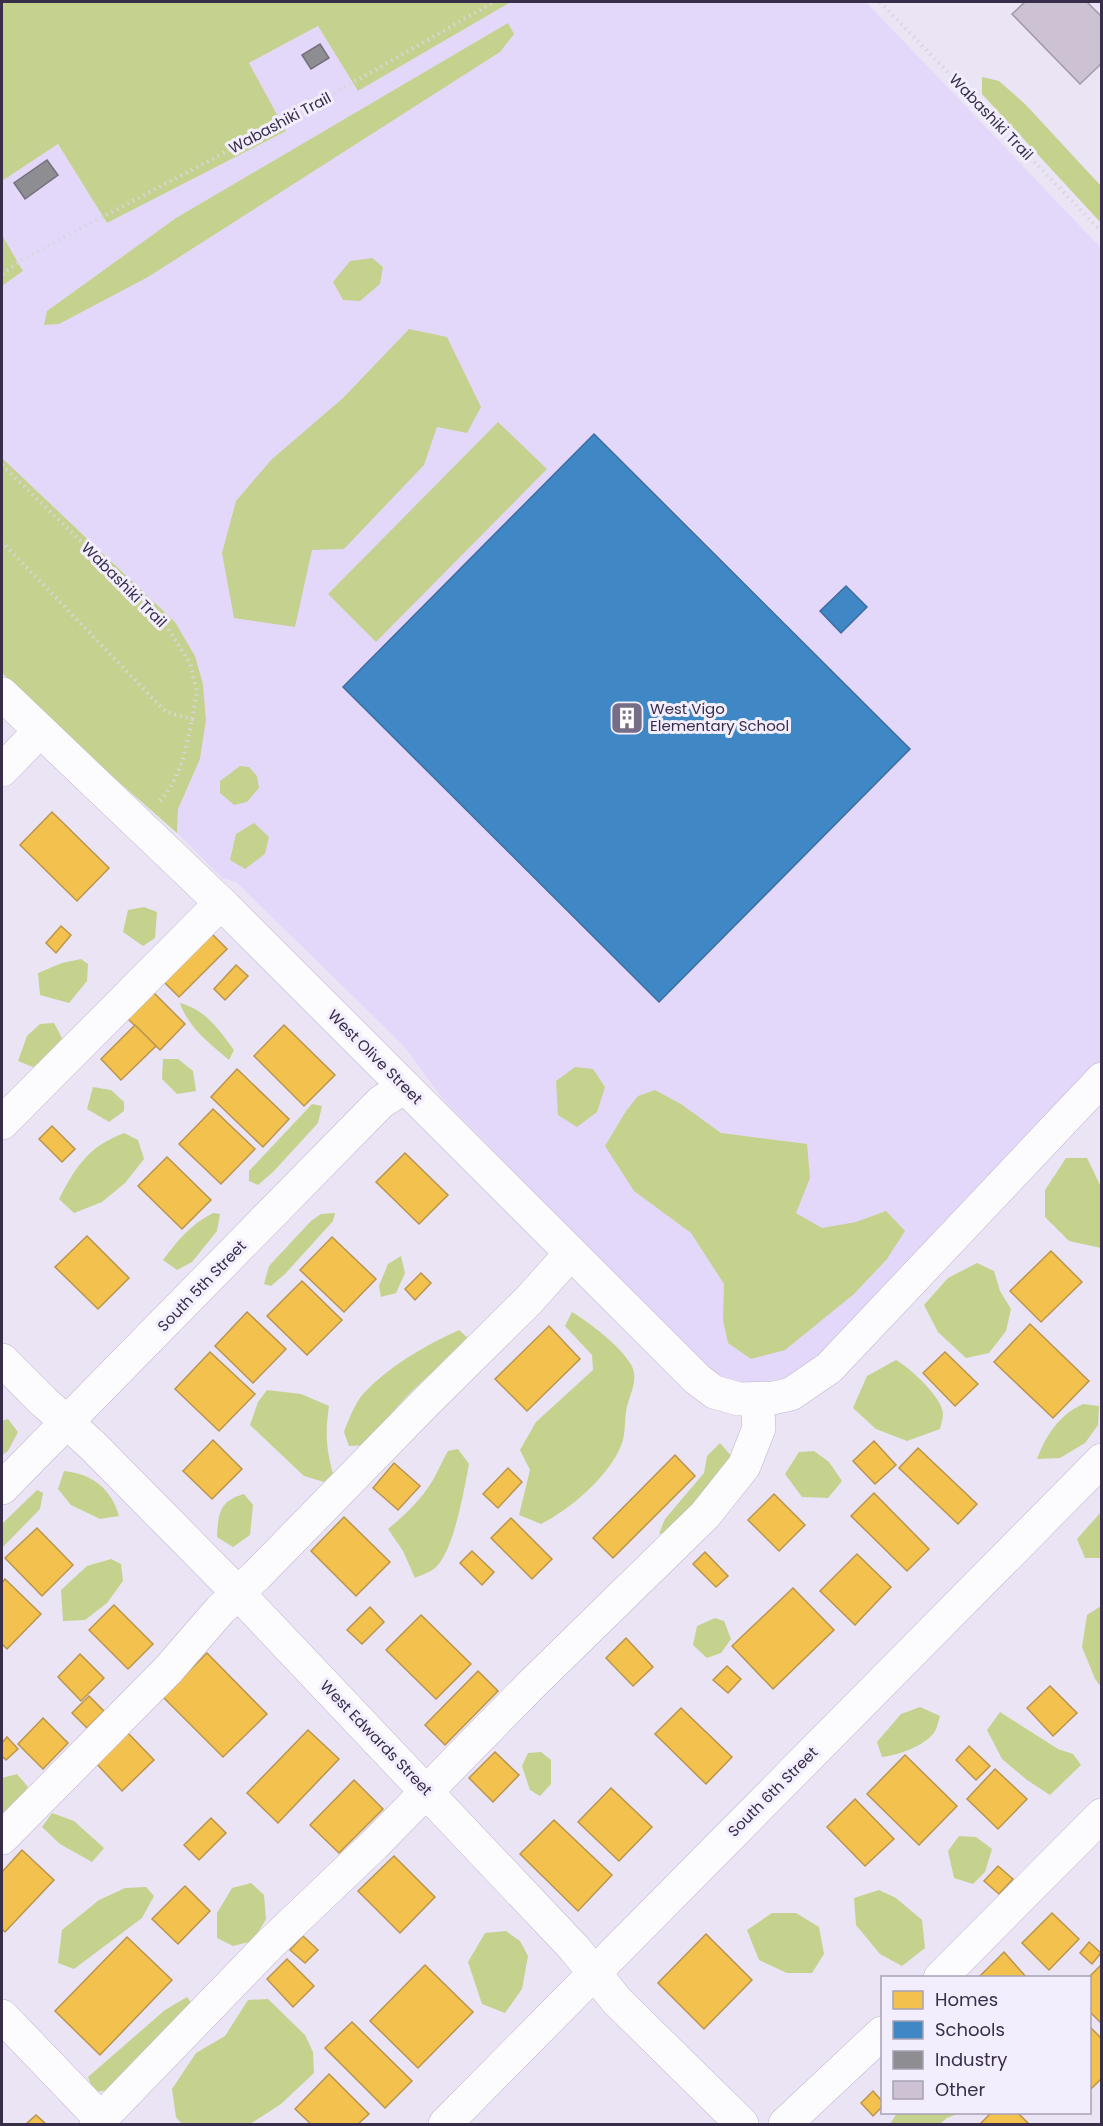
<svg xmlns="http://www.w3.org/2000/svg" width="1103" height="2126" viewBox="0 0 1103 2126" font-family="Poppins,sans-serif">
	<style>
		.built { fill: #e4d8fa }
		.green { fill: #c5d28f }
		.forest { fill: #c5d28e }
		.homes { fill: #f2c14e; stroke: #ba954d; stroke-width: 1.5 }
		.schools { fill: #3f88c5; stroke: #3d6da0; stroke-width: 1.5 }
		.industry { fill: #8d8d92; stroke: #74707c; stroke-width: 1.5 }
		.building { fill: #cdc1d4; stroke: #a398aa; stroke-width: 1.5 }
		.lines { fill: none; stroke-linecap: round; stroke-linejoin: round }
		.minor-casing { stroke: #bfb7cb; stroke-width: 34 }
		.path { stroke: #d8d6dc; stroke-width: 4; stroke-dasharray: 1.5 4.5; stroke-linecap: butt }
		.minor { stroke: #fcfbfe; stroke-width: 33 }
		.labels { text-anchor: middle; stroke-width: 6; stroke-linejoin: round; paint-order: stroke }
		.street-label { font-size: 15px; fill: #382e4a; stroke: #f3eefd }
		.poi-label { font-size: 15px; fill: #382e4a; stroke: #f3eefd; text-anchor: start }
	</style>
	<rect width="100%" height="100%" fill="#eae4f5"/>
	<!-- built -->
	<polygon class="built" points="511,2 866,2 1101,248 1101,1061 824,1356 799,1371 783,1378 762,1382 743,1382 718,1375 699,1363 442,1098 404,1046 236,882 222,878 177,833 178,809 200,759 206,720 203,684 195,656 175,622 2,458 2,286 23,271 2,235 2,181 58,144 107,223 286,131 249,63 318,26 358,91"/>
	<!-- green -->
	<g class="green">
		<polygon points="2,2 511,2 358,91 318,26 249,63 286,131 107,223 58,144 2,181"/>
		<polygon points="2,235 23,271 2,286"/>
		<polygon points="409,329 447,337 481,407 467,433 437,427 424,465 344,549 312,550 295,627 234,618 222,553 236,501 271,460 343,398"/>
		<polygon points="498,422 547,469 376,642 328,594"/>
		<polygon points="2,458 175,622 195,656 203,684 206,720 200,759 178,809 177,833 62,732 2,673"/>
	</g>
	<!-- forest -->
	<g class="forest">
		<polygon points="2,2 461,2 436,17 390,31 317,9 271,29 234,59 229,87 216,115 141,141 98,147 72,133 2,150"/>
		<polygon points="508,23 514,34 500,52 148,277 59,324 44,325 47,311 176,218"/>
		<polygon points="982,77 999,81 1025,104 1101,186 1101,223 982,94"/>
		<polygon points="372,258 383,267 380,284 360,301 343,300 333,282 350,261"/>
		<polygon points="240,766 249,767 257,776 259,788 247,802 234,805 220,793 220,781"/>
		<polygon points="254,823 269,837 265,854 245,869 230,860 236,834"/>
		<polygon points="144,907 157,912 155,938 143,946 123,932 128,910"/>
		<polygon points="81,959 88,964 87,981 69,1003 40,995 38,973 62,963"/>
		<path d="M180 1003C206 1010 219 1030 234 1050L229 1060C210 1044 188 1027 180 1003Z"/>
		<polygon points="54,1023 62,1038 51,1055 33,1067 18,1061 27,1036 40,1024"/>
		<polygon points="163,1059 178,1059 193,1071 196,1091 177,1094 162,1079"/>
		<polygon points="575,1067 593,1069 605,1087 597,1112 577,1127 558,1115 556,1081"/>
		<polygon points="93,1087 111,1090 124,1102 124,1111 109,1122 87,1109"/>
		<polygon points="655,1090 681,1104 721,1133 807,1144 810,1178 796,1213 822,1228 856,1222 886,1211 905,1231 887,1259 854,1294 785,1350 751,1359 728,1343 723,1320 724,1284 691,1233 634,1191 605,1146 626,1111 638,1096"/>
		<polygon points="312,1104 322,1106 318,1123 273,1172 258,1185 249,1181 249,1171"/>
		<path d="M124 1133 138 1140 144 1159 125 1183 102 1202 74 1213 59 1199C76 1166 88 1147 124 1133Z"/>
		<polygon points="1066,1158 1087,1158 1101,1187 1101,1248 1069,1241 1045,1217 1045,1190"/>
		<path d="M213 1213 220 1214 217 1231 192 1262 177 1270 163 1260C177 1241 191 1224 213 1213Z"/>
		<polygon points="335,1213 333,1221 285,1274 271,1286 264,1284 269,1266 311,1221 321,1214"/>
		<polygon points="401,1256 405,1273 396,1293 381,1297 379,1286 388,1264"/>
		<polygon points="977,1263 994,1271 1000,1291 1011,1309 1006,1331 989,1353 966,1358 938,1332 924,1305 948,1278"/>
		<path d="M572 1312C591 1324 618 1344 630 1363 639 1376 632 1390 628 1403 624 1415 626 1428 623 1440 614 1472 570 1510 541 1524L519 1515 530 1470 520 1450 536 1422 593 1370 592 1355 565 1326Z"/>
		<path d="M459 1330 472 1342C457 1355 442 1365 427 1377 409 1392 379 1426 368 1445L349 1446 344 1432C349 1419 354 1405 363 1394 389 1366 424 1346 459 1330Z"/>
		<path d="M896 1360C910 1368 943 1398 943 1414 943 1419 941 1424 940 1429L907 1441 876 1429 853 1408 867 1376Z"/>
		<path d="M267 1390 301 1394 329 1406C325 1433 326 1447 333 1474L324 1482 304 1476 250 1425 258 1402Z"/>
		<path d="M1083 1404 1099 1406 1098 1425 1085 1443 1060 1458 1037 1459C1046 1435 1059 1415 1083 1404Z"/>
		<polygon points="8,1419 18,1432 8,1451 2,1455 2,1421"/>
		<polygon points="720,1443 733,1458 672,1531 659,1534 665,1519 704,1473 707,1456"/>
		<path d="M458 1449 469 1464C464 1490 454 1550 436 1567 431 1572 421 1575 415 1578L403 1551 388 1529C405 1515 421 1500 433 1480 438 1471 442 1461 448 1451Z"/>
		<polygon points="814,1451 829,1462 842,1481 828,1498 802,1497 785,1474 799,1452"/>
		<path d="M64 1471C93 1474 111 1489 119 1516L100 1519 71 1505 58 1489Z"/>
		<polygon points="37,1490 43,1493 40,1509 2,1548 2,1524"/>
		<path d="M244 1494 253 1505 250 1535 233 1547 217 1537C218 1514 219 1501 244 1494Z"/>
		<polygon points="1101,1512 1101,1558 1085,1558 1077,1539"/>
		<polygon points="111,1559 121,1564 123,1581 107,1603 85,1620 63,1621 61,1590 87,1566"/>
		<polygon points="1101,1606 1101,1687 1095,1679 1082,1647 1087,1615"/>
		<polygon points="715,1618 724,1621 731,1639 721,1653 707,1658 693,1645 697,1626"/>
		<path d="M920 1707 940 1716C938 1722 937 1730 933 1734 922 1747 898 1755 882 1757L877 1742 901 1714Z"/>
		<polygon points="1000,1712 1058,1749 1073,1754 1081,1765 1050,1795 1027,1780 1002,1759 987,1730"/>
		<polygon points="541,1752 551,1760 551,1784 540,1796 530,1790 522,1766 528,1753"/>
		<polygon points="17,1774 28,1787 15,1814 2,1827 2,1778"/>
		<polygon points="52,1813 74,1821 104,1848 92,1862 60,1844 42,1827"/>
		<polygon points="959,1836 976,1837 992,1849 985,1872 973,1884 954,1878 948,1851"/>
		<polygon points="251,1883 264,1895 266,1919 253,1941 233,1946 217,1938 217,1913 232,1888"/>
		<polygon points="146,1887 154,1896 142,1918 74,1969 58,1963 62,1930 99,1900 125,1888"/>
		<polygon points="879,1890 896,1898 922,1920 925,1948 902,1966 880,1954 856,1925 854,1898"/>
		<polygon points="772,1913 796,1913 819,1927 824,1954 812,1973 787,1973 759,1960 747,1930"/>
		<polygon points="506,1931 520,1941 528,1956 522,1989 505,2013 482,2004 468,1962 485,1933"/>
		<polygon points="187,1997 193,2006 111,2090 94,2092 88,2077 165,2010"/>
		<polygon points="268,1999 305,2035 313,2052 314,2073 281,2104 250,2124 182,2124 176,2117 172,2089 196,2053 225,2036 248,2000"/>
		<polygon points="897,2113 897,2112 960,2113 947,2118 940,2124 890,2124"/>
	</g>
	<!-- homes -->
	<g class="homes">
		<polygon points="52,812 109,868 77,901 20,845"/>
		<polygon points="61,926 71,935 56,953 46,943"/>
		<polygon points="208,930 227,949 179,997 160,978"/>
		<polygon points="236,965 248,976 225,1000 214,989"/>
		<polygon points="153,992 185,1024 160,1050 127,1018"/>
		<polygon points="135,1025 156,1046 121,1080 101,1059"/>
		<polygon points="284,1025 335,1075 304,1106 254,1056"/>
		<polygon points="237,1069 289,1119 263,1147 211,1097"/>
		<polygon points="213,1109 255,1149 221,1184 179,1144"/>
		<polygon points="52,1126 75,1149 62,1162 39,1139"/>
		<polygon points="405,1153 448,1195 419,1224 376,1182"/>
		<polygon points="167,1157 211,1200 182,1229 138,1186"/>
		<polygon points="87,1236 129,1278 98,1309 55,1267"/>
		<polygon points="332,1237 376,1279 344,1312 300,1270"/>
		<polygon points="1051,1251 1082,1282 1041,1322 1010,1291"/>
		<polygon points="421,1273 431,1283 415,1300 405,1289"/>
		<polygon points="302,1281 342,1320 307,1355 267,1316"/>
		<polygon points="247,1312 286,1349 253,1383 215,1346"/>
		<polygon points="1030,1324 1089,1381 1053,1418 994,1362"/>
		<polygon points="549,1326 580,1359 527,1411 495,1379"/>
		<polygon points="210,1352 255,1394 219,1431 175,1389"/>
		<polygon points="945,1352 978,1384 955,1406 923,1373"/>
		<polygon points="213,1440 242,1469 212,1499 183,1471"/>
		<polygon points="874,1441 896,1465 875,1484 853,1461"/>
		<polygon points="918,1448 977,1504 958,1524 899,1468"/>
		<polygon points="675,1455 695,1476 613,1558 593,1538"/>
		<polygon points="394,1463 420,1486 398,1510 373,1488"/>
		<polygon points="508,1468 522,1482 498,1508 483,1494"/>
		<polygon points="874,1493 929,1549 907,1571 851,1516"/>
		<polygon points="774,1494 805,1525 779,1551 748,1520"/>
		<polygon points="344,1517 390,1562 356,1596 311,1551"/>
		<polygon points="511,1518 552,1559 532,1579 491,1538"/>
		<polygon points="37,1528 73,1565 42,1596 5,1558"/>
		<polygon points="472,1551 494,1572 482,1585 460,1563"/>
		<polygon points="705,1552 728,1576 716,1587 693,1564"/>
		<polygon points="857,1554 891,1587 855,1625 820,1591"/>
		<polygon points="5,1579 41,1614 7,1649 2,1644 2,1583"/>
		<polygon points="793,1588 834,1630 773,1689 732,1646"/>
		<polygon points="114,1605 153,1644 128,1669 89,1630"/>
		<polygon points="370,1607 384,1622 362,1644 347,1630"/>
		<polygon points="421,1615 471,1664 436,1699 386,1650"/>
		<polygon points="626,1638 653,1667 633,1686 606,1658"/>
		<polygon points="207,1653 267,1714 223,1757 163,1697"/>
		<polygon points="80,1654 104,1678 81,1701 58,1677"/>
		<polygon points="727,1666 741,1679 728,1693 713,1680"/>
		<polygon points="478,1671 498,1691 445,1745 425,1725"/>
		<polygon points="1050,1686 1077,1713 1053,1736 1027,1708"/>
		<polygon points="89,1696 104,1711 87,1728 72,1713"/>
		<polygon points="681,1708 732,1757 706,1784 655,1734"/>
		<polygon points="43,1718 68,1743 43,1769 18,1744"/>
		<polygon points="308,1730 339,1759 278,1823 247,1793"/>
		<polygon points="126,1731 154,1760 122,1791 95,1762"/>
		<polygon points="7,1737 18,1749 6,1760 2,1756 2,1743"/>
		<polygon points="969,1746 990,1766 976,1780 956,1760"/>
		<polygon points="495,1752 519,1775 493,1802 469,1778"/>
		<polygon points="905,1755 957,1806 919,1845 867,1794"/>
		<polygon points="995,1769 1027,1799 998,1829 967,1799"/>
		<polygon points="354,1780 383,1809 339,1853 310,1825"/>
		<polygon points="611,1788 652,1827 619,1861 578,1822"/>
		<polygon points="855,1799 894,1839 865,1866 827,1827"/>
		<polygon points="211,1818 226,1833 199,1860 184,1845"/>
		<polygon points="554,1820 612,1875 578,1911 520,1854"/>
		<polygon points="22,1850 54,1880 5,1932 2,1929 2,1872"/>
		<polygon points="394,1856 435,1897 400,1933 358,1891"/>
		<polygon points="998,1866 1013,1879 999,1894 984,1881"/>
		<polygon points="185,1886 210,1911 178,1944 152,1919"/>
		<polygon points="1052,1913 1079,1939 1049,1970 1022,1943"/>
		<polygon points="706,1934 752,1980 704,2029 658,1983"/>
		<polygon points="303,1936 318,1950 305,1963 290,1950"/>
		<polygon points="127,1937 172,1980 100,2055 55,2011"/>
		<polygon points="1089,1942 1101,1953 1092,1964 1080,1953"/>
		<polygon points="1004,1952 1027,1978 978,1978"/>
		<polygon points="287,1959 314,1986 293,2007 267,1979"/>
		<polygon points="1102,1964 1102,2024 1090,2012 1090,1978 1088,1978"/>
		<polygon points="425,1965 473,2012 418,2068 370,2021"/>
		<polygon points="352,2022 412,2081 385,2108 325,2048"/>
		<polygon points="1090,2027 1102,2039 1102,2078 1090,2090"/>
		<polygon points="329,2074 369,2114 358,2124 311,2124 295,2109"/>
		<polygon points="873,2091 882,2101 882,2107 873,2116 861,2103"/>
		<polygon points="992,2112 1017,2112 1029,2124 980,2124"/>
		<polygon points="36,2115 46,2124 26,2124"/>
	</g>
	<!-- schools -->
	<g class="schools">
		<polygon points="594,434 910,749 659,1002 343,687"/>
		<polygon points="846,586 867,607 841,633 820,611"/>
	</g>
	<!-- industry -->
	<g class="industry">
		<polygon points="320,44 329,58 311,69 302,55"/>
		<polygon points="47,160 58,175 25,199 14,183"/>
	</g>
	<!-- building -->
	<polygon class="building" points="1025,2 1087,2 1102,17 1102,63 1080,84 1012,14"/>
	<g class="lines">
		<!-- minor casing -->
		<g class="minor-casing">
			<g id="minor">
				<polyline points="2,694 221,903 697,1379 714,1392 739,1399 773,1398 791,1394 829,1368 1102,1079"/>
				<polyline points="2,770 40,731"/>
				<polyline points="2,1123 221,903"/>
				<polyline points="2,1360 44,1402 92,1445 238,1593 574,1948 617,2001 742,2124"/>
				<polyline points="2,1488 381,1102 405,1087"/>
				<polyline points="2,1838 168,1670 220,1610 257,1575 426,1402 529,1300 571,1253"/>
				<polyline points="940,1978 1102,1815"/>
				<polyline points="2,2016 101,2119"/>
				<polyline points="96,2124 270,1944 374,1845 532,1684 705,1515 744,1466 759,1428 757,1399"/>
				<polyline points="445,2124 1102,1460"/>
				<polyline points="785,2124 882,2033"/>
			</g>
		</g>
		<!-- path -->
		<g class="path">
			<polyline points="880,2 1102,232"/>
			<polyline points="2,274 23,259 305,110 494,2"/>
			<polyline points="2,465 163,621 190,663 197,692 192,719 166,712 2,542"/>
			<path d="M160 801C181 778 186 749 192 719"/>
		</g>
		<!-- minor -->
		<use href="#minor" class="minor"/>
	</g>
	<!-- icons -->
	<defs>
		<g id="building-square" transform="scale(1.725)"><rect x="-9" y="-9" width="18" height="18" rx="4" fill="#766e86" stroke="#f3eefd"/><path d="M-4-6H4V6H1V3H-1V6H-4ZM-2.5-4.3h1.7v1.8h-1.7ZM.8-4.3h1.7v1.8H.8ZM-2.5-1h1.7V.8h-1.7ZM.8-1h1.7V.8H.8Z" fill="#fff"/></g>
	</defs>
	<g fill-rule="evenodd">
		<use href="#building-square" x="627" y="718"/>
	</g>
	<g class="labels">
		<!-- street labels -->
		<g class="street-label">
			<text transform="translate(991 117) rotate(46)" y="5">Wabashiki Trail</text>
			<text transform="translate(280 123) rotate(-28)" y="5">Wabashiki Trail</text>
			<text transform="translate(124 585) rotate(45)" y="5">Wabashiki Trail</text>
			<text transform="translate(375 1057) rotate(45)" y="5">West Olive Street</text>
			<text transform="translate(202 1286) rotate(-46)" y="5">South 5th Street</text>
			<text transform="translate(376 1738) rotate(46)" y="5">West Edwards Street</text>
			<text transform="translate(773 1792) rotate(-45)" y="5">South 6th Street</text>
		</g>
		<!-- poi labels -->
		<g class="poi-label">
			<text x="650" y="714">West Vigo<tspan x="650" dy="17">Elementary School</tspan></text>
		</g>
	</g>
	<!-- border -->
	<rect width="1103" height="2126" fill="none" stroke="#382e4a" stroke-width="6"/>
	<!-- legend -->
	<rect x="881" y="1976" width="210" height="138" fill="#f3eefd" stroke="#a8a1b5" stroke-width="1.5"/>
	<rect x="893" y="1991" width="30" height="18" fill="#f2c14e" stroke="#a8a1b5" stroke-width="1.5"/>
	<text x="935" y="2006" font-size="18" fill="#382e4a">Homes</text>
	<rect x="893" y="2021" width="30" height="18" fill="#3f88c5" stroke="#a8a1b5" stroke-width="1.5"/>
	<text x="935" y="2036" font-size="18" fill="#382e4a">Schools</text>
	<rect x="893" y="2051" width="30" height="18" fill="#8d8d92" stroke="#a8a1b5" stroke-width="1.5"/>
	<text x="935" y="2066" font-size="18" fill="#382e4a">Industry</text>
	<rect x="893" y="2081" width="30" height="18" fill="#cdc1d4" stroke="#a8a1b5" stroke-width="1.5"/>
	<text x="935" y="2096" font-size="18" fill="#382e4a">Other</text>
</svg>
